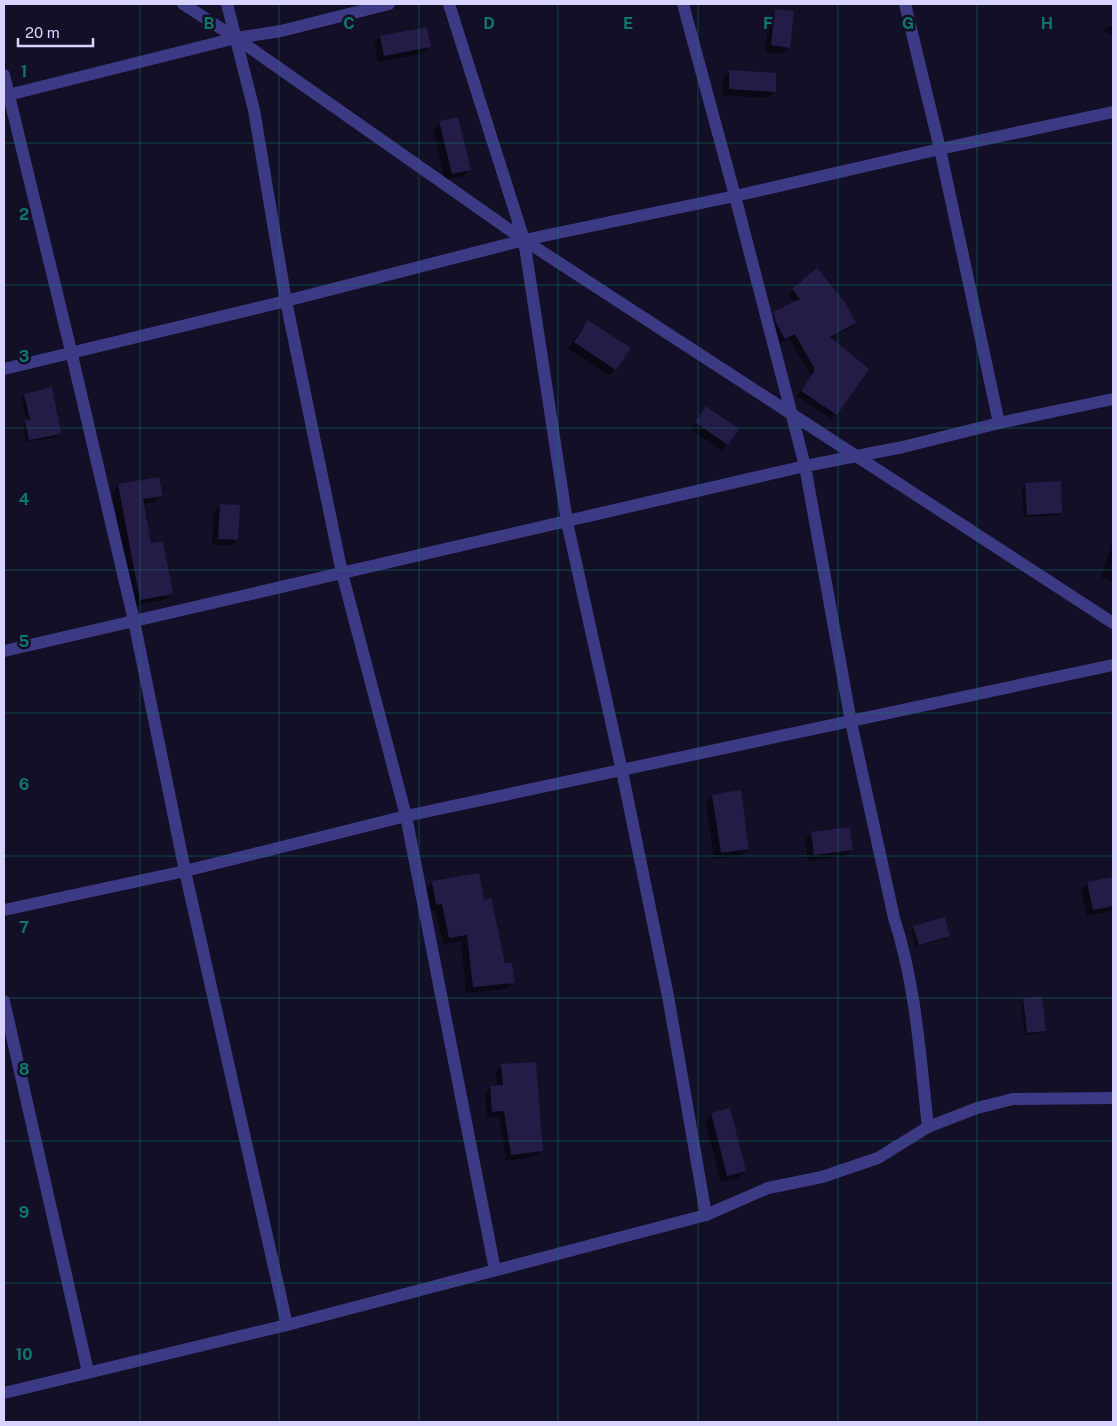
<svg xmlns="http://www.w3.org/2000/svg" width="1117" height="1426" viewBox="0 0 1117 1426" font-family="'Public Sans',sans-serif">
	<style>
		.shadow { fill: #0007 }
		.building { fill: #241b47 }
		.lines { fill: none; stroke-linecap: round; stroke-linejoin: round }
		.street { stroke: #3d3a85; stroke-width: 12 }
		.grid { fill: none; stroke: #0f766e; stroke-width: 1; stroke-opacity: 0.55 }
		.grid-label { font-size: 16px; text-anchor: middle; font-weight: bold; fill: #0f766e; stroke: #130f26; stroke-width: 5; stroke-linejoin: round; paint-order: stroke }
	</style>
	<rect width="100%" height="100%" fill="#130f26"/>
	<!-- shadow -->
	<g class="shadow">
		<polygon points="776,10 789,47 782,54 765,52 769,17"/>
		<polygon points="1113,25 1113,35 1103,31 1107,27"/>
		<polygon points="380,37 430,46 423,53 378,62 374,44"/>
		<polygon points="730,71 774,91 768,98 722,95 723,78"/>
		<polygon points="439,123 470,169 463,176 445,180 433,129"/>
		<polygon points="793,290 855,323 850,328 830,338 836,414 832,419 797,396 811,376 789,338 780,343 772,328 769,318 774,313 795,303 788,294"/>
		<polygon points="588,322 615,369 609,376 568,349 582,328"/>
		<polygon points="24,395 60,434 57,437 26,442 23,425 27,421 21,398"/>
		<polygon points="706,408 727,444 721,451 690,429"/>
		<polygon points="1025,485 1061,512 1058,515 1024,517 1022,488"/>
		<polygon points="118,486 161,495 155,502 143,504 150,544 172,594 165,600 133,606 112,492"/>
		<polygon points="221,505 237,540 230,546 212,545 214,512"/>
		<polygon points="1113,540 1113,581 1101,577"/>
		<polygon points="713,796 748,849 741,856 714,859 706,802"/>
		<polygon points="812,833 852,849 845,856 808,861 805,840"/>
		<polygon points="1113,878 1113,910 1087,916 1081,890 1087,883"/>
		<polygon points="433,882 504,965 513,982 507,989 466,993 461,941 443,944 435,910 430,910 426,889"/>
		<polygon points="914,928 949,935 946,938 916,947 911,931"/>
		<polygon points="1024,999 1045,1030 1042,1033 1025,1035 1021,1002"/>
		<polygon points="502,1065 542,1150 536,1156 506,1161 499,1116 487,1117 485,1093 491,1087 497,1087 496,1071"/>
		<polygon points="711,1114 745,1171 738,1178 721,1182 705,1121"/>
	</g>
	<!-- building -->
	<g class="building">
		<polygon points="775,9 794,11 790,48 771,45"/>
		<polygon points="427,27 431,47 384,56 380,36"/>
		<polygon points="729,70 776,73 776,92 729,89"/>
		<polygon points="458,117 471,170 452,174 439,121"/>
		<polygon points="817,268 845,302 856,323 830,337 869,369 837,415 801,391 815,370 795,334 785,339 776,323 773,312 800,299 792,289"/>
		<polygon points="588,320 631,348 616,370 574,342"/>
		<polygon points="52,387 61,434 29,440 25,420 30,420 24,394"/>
		<polygon points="706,406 739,429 728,445 695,422"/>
		<polygon points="159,477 163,496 143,499 151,543 163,541 173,594 140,600 118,484"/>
		<polygon points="1061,481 1062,513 1027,515 1025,483"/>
		<polygon points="220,504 240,505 238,540 218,539"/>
		<polygon points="741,790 749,849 721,853 712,795"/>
		<polygon points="850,827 853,850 814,855 811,832"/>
		<polygon points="479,873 484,900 491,898 505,963 512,963 515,983 473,987 467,935 449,938 442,904 436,905 432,881"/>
		<polygon points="1113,877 1113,906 1093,910 1087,882"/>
		<polygon points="945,917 950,936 919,945 913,926"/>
		<polygon points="1042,996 1046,1031 1027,1033 1023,998"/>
		<polygon points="536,1062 543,1151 511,1155 504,1111 492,1112 490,1086 503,1085 501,1064"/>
		<polygon points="730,1108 746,1171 727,1176 711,1113"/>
	</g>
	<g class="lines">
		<!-- street -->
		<g class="street">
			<polyline points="183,4 236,38 524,240 1113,623"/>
			<polyline points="227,4 254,110 286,301 342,573 406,816 495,1270"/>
			<polyline points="449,4 524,240 567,522 622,771 668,996 706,1215"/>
			<path d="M683 4 735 196 805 466 851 722 894 918C916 985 920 1056 928 1127"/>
			<polyline points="905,4 940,149 999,423"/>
			<polyline points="4,75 71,351 134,621 185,871 287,1325"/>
			<polyline points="4,96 236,38 281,31 389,4"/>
			<polyline points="4,369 286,301 524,240 735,196 940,149 1113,112"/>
			<polyline points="4,651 805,466 903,447 999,423 1113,399"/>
			<polyline points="4,910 185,871 406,816 1113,665"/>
			<polyline points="4,1001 88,1372"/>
			<polyline points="4,1393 287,1325 706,1215 768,1188 822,1177 878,1158 928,1127 977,1108 1013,1099 1113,1098"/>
		</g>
	</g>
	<!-- grid -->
	<path class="grid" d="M140 4V1422M279 4V1422M419 4V1422M558 4V1422M698 4V1422M838 4V1422M977 4V1422M4 143H1113M4 285H1113M4 428H1113M4 570H1113M4 713H1113M4 856H1113M4 998H1113M4 1141H1113M4 1283H1113"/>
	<g class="grid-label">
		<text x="209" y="29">B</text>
		<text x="349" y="29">C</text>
		<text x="489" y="29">D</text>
		<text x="628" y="29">E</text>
		<text x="768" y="29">F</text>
		<text x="908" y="29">G</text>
		<text x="1047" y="29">H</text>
		<text x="24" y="77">1</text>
		<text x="24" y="220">2</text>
		<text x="24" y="362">3</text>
		<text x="24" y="505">4</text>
		<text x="24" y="647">5</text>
		<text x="24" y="790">6</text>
		<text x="24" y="933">7</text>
		<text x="24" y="1075">8</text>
		<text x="24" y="1218">9</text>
		<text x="24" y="1360">10</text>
	</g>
	<!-- border -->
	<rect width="1117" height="1426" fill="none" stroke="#d9d4ff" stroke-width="10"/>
	<!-- scale -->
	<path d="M18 38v8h75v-8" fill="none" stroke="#d9d4ff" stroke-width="2.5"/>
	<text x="25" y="38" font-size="15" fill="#d9d4ff" stroke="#130f26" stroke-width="4" paint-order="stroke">20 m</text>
</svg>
